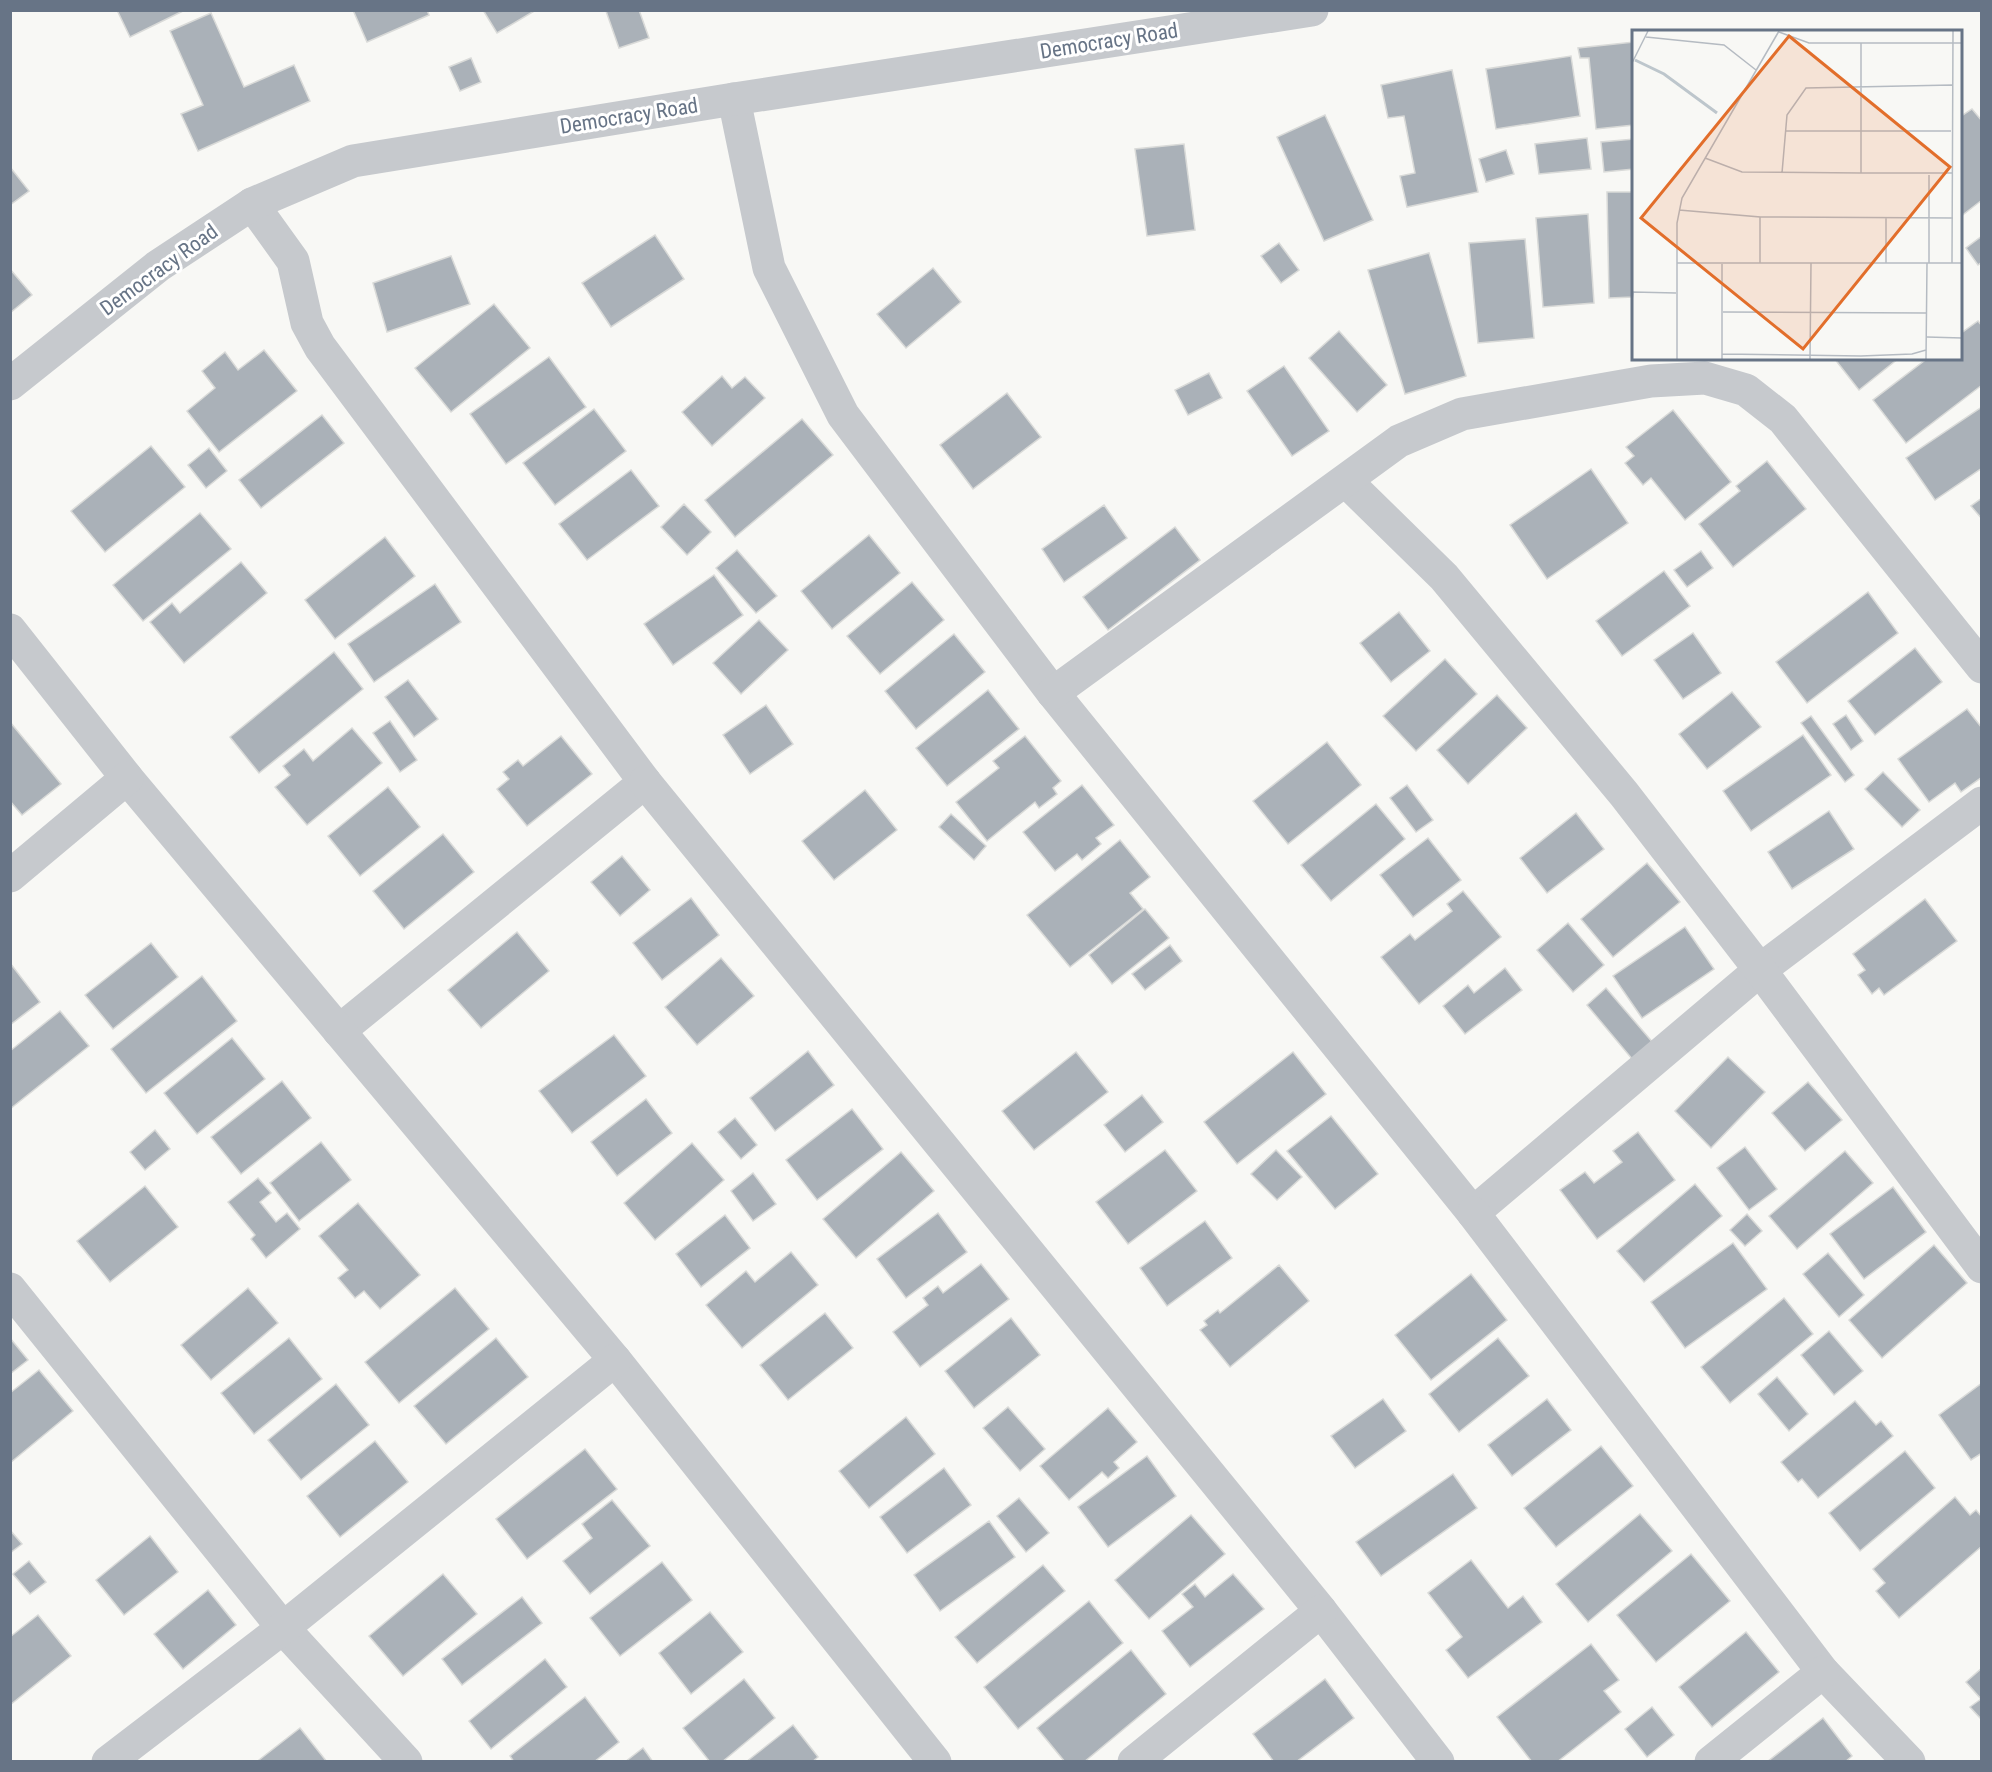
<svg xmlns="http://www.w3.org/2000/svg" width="1992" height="1772" viewBox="0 0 1992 1772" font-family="'Roboto Condensed',sans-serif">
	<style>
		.building { fill: #aab1b8; stroke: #d9dad8; stroke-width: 1.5 }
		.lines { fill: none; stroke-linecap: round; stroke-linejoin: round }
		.minor { stroke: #c6c9cd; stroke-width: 33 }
		.labels { text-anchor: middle; stroke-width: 6; stroke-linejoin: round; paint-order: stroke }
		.street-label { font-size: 21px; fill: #677486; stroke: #fff }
		.inset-river { fill: none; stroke: #bdc6cc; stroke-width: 3 }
		.inset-road { fill: none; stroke: #b5bbc2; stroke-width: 1.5 }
		.view { fill: #e26e2b; fill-opacity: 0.15; stroke: #e26e2b; stroke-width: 3 }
		.inset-edge { fill: none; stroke: #677486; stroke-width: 3 }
	</style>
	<rect width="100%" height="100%" fill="#f8f8f5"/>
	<!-- building -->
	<g class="building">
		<polygon points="117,10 185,10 130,37"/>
		<polygon points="353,10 427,10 429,15 367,42"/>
		<polygon points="483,10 536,10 497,33"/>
		<polygon points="639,10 649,38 619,48 606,11"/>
		<polygon points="211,13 244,87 294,65 310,101 198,151 181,114 203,105 170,31"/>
		<polygon points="1634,42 1634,125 1596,129 1589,58 1580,58 1578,48"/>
		<polygon points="1571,56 1580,116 1496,129 1486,69"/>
		<polygon points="471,58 481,82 460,91 449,67"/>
		<polygon points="1452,70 1478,192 1407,207 1400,176 1415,173 1404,116 1388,118 1381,85"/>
		<polygon points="1972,109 1982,121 1982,200 1960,217 1960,117"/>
		<polygon points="1325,115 1373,220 1324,241 1277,137"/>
		<polygon points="1587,138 1591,169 1539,174 1535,144"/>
		<polygon points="1634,139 1634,169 1604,172 1601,142"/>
		<polygon points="1184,144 1195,230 1147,236 1135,149"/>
		<polygon points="1506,150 1514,174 1486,182 1479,159"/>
		<polygon points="10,167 29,191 10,205"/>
		<polygon points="1607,192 1634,192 1634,297 1609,298"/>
		<polygon points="1588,214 1594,303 1543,307 1536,218"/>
		<polygon points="655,235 684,279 611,327 582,283"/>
		<polygon points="1982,236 1982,262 1978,265 1966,248"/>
		<polygon points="1525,239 1534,338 1478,343 1469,243"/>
		<polygon points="1279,243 1299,270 1281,283 1261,256"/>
		<polygon points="1429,253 1466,376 1405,394 1368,270"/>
		<polygon points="451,256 470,304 387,332 373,283"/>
		<polygon points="933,268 961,302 906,348 877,314"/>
		<polygon points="10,269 32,295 10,313"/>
		<polygon points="494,304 530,348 451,412 415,368"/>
		<polygon points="1978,321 1982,326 1982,385 1906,443 1873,400 1928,358 1960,358 1960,334"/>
		<polygon points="1339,331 1387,385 1357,412 1309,358"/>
		<polygon points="264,350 297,391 219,452 187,411 215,388 202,371 225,352 238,370"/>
		<polygon points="549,357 586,407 506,464 470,414"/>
		<polygon points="1834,358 1899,358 1859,390"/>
		<polygon points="1284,366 1329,431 1292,456 1247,391"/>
		<polygon points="1209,373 1222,398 1188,415 1175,390"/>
		<polygon points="722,376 732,388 745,377 765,398 712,446 682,412"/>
		<polygon points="1007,393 1041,437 973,489 940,445"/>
		<polygon points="1982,407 1982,468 1935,500 1906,458"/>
		<polygon points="594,409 626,451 555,505 523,463"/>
		<polygon points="1673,410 1731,482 1685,520 1651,478 1643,485 1625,463 1634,456 1626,447"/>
		<polygon points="322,415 344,443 261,508 239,480"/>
		<polygon points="802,419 833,455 735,537 705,500"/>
		<polygon points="151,446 185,487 105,552 71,511"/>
		<polygon points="209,448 227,471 206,488 188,465"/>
		<polygon points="1767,461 1806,509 1733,567 1699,524 1740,491 1736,486"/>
		<polygon points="1591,469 1628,523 1547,579 1510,525"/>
		<polygon points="631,470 659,506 587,560 559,524"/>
		<polygon points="1982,498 1982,519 1971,506"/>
		<polygon points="684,504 711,532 687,555 661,527"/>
		<polygon points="1104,505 1127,538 1064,582 1042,549"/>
		<polygon points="200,513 231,549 143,621 113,585"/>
		<polygon points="1175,527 1200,560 1108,630 1083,597"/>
		<polygon points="869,535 900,573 832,629 801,591"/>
		<polygon points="385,537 415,576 335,639 305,600"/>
		<polygon points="737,550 777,596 756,613 716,568"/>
		<polygon points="1701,551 1713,568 1687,587 1674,570"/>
		<polygon points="241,562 267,593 184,663 150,622 172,603 180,613"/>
		<polygon points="1664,571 1690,606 1622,656 1596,621"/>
		<polygon points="714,575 743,615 673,665 644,624"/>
		<polygon points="912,582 944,620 880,674 847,636"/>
		<polygon points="435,584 461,622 374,682 348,644"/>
		<polygon points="1868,592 1898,633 1807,703 1776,662"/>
		<polygon points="1399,612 1430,651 1391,682 1360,643"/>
		<polygon points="759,620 788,650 741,694 713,663"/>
		<polygon points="1693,633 1721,673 1683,699 1654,660"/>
		<polygon points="954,634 985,672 916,729 885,691"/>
		<polygon points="1915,648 1942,682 1875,735 1848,701"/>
		<polygon points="334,652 363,689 259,773 230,737"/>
		<polygon points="1445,659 1477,694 1416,751 1383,716"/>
		<polygon points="408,680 438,719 414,737 385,697"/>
		<polygon points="988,690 1019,729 947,786 916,748"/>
		<polygon points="1732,692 1761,727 1707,769 1679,734"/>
		<polygon points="1497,695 1527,728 1468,784 1437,750"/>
		<polygon points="766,705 793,744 750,774 723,735"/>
		<polygon points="1967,709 1982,728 1982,777 1961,792 1955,783 1929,802 1898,759"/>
		<polygon points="1846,715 1863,741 1851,750 1833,724"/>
		<polygon points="1811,716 1854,775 1845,782 1801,723"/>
		<polygon points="390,721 417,760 400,772 373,733"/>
		<polygon points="10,722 61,784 22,815 10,801"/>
		<polygon points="352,728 382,763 307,825 275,787 290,775 283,766 304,749 313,761"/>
		<polygon points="1803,735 1831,775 1751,831 1723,791"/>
		<polygon points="561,736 592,774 527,826 497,789 509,779 503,772 518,760 523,766"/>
		<polygon points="1025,736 1061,781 1053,788 1057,794 1039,808 1035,802 987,841 956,802 999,768 993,761"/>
		<polygon points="1327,742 1361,785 1288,844 1253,801"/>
		<polygon points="1883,772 1920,810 1902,827 1865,789"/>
		<polygon points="1082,785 1114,825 1096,838 1101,844 1082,860 1077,854 1055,871 1023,832"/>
		<polygon points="1407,785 1433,820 1416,832 1390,798"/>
		<polygon points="388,787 420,827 360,876 328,836"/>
		<polygon points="865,790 897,830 834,880 802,841"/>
		<polygon points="1376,804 1405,839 1331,901 1301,865"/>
		<polygon points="1829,811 1854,849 1792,889 1768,852"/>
		<polygon points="1576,813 1604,849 1547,893 1520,858"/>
		<polygon points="951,814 986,846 974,860 939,827"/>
		<polygon points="443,834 474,872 404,929 373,891"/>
		<polygon points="1428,838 1461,880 1413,917 1380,875"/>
		<polygon points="1120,840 1150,877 1130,893 1143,909 1070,967 1027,915"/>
		<polygon points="622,856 650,890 620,916 591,882"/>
		<polygon points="1647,863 1680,902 1613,957 1581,919"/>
		<polygon points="1463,891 1501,937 1419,1004 1381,957 1410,934 1415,940 1452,911 1447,904"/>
		<polygon points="691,898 719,935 662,980 633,943"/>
		<polygon points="1925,899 1957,941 1884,995 1879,988 1872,994 1858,975 1865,970 1853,954"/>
		<polygon points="1145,909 1169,938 1112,984 1089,955"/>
		<polygon points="1568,923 1604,965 1573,992 1537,950"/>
		<polygon points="1685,927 1714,969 1642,1018 1613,976"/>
		<polygon points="517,932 549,971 481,1028 448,990"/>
		<polygon points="151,943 178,977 113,1029 85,995"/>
		<polygon points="1170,945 1182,961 1145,990 1132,974"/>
		<polygon points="721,958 754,996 697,1045 665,1007"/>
		<polygon points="10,963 40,1002 10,1025"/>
		<polygon points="1505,968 1522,990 1465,1034 1443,1006 1468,985 1474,993"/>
		<polygon points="202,976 237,1021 146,1093 111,1049"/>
		<polygon points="1606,988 1654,1044 1633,1060 1587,1005"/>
		<polygon points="60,1011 89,1046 10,1109 10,1051"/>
		<polygon points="614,1035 646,1076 572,1133 539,1091"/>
		<polygon points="232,1038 265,1079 197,1134 164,1093"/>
		<polygon points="808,1051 834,1085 775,1131 750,1098"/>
		<polygon points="1076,1052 1108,1092 1034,1150 1002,1111"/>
		<polygon points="1293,1052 1326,1094 1237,1164 1204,1122"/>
		<polygon points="1728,1057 1765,1092 1711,1148 1675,1111"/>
		<polygon points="282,1081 311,1118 241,1174 211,1137"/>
		<polygon points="1808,1082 1842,1120 1805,1151 1772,1113"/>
		<polygon points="1142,1095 1163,1122 1125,1152 1104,1125"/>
		<polygon points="646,1099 672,1133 617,1176 591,1142"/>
		<polygon points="852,1109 883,1149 817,1200 786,1160"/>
		<polygon points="1331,1116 1378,1174 1335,1209 1287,1151"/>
		<polygon points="735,1118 757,1145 741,1159 718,1132"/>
		<polygon points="155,1130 170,1149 145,1170 130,1152"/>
		<polygon points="1638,1132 1675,1180 1597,1239 1560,1190 1585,1172 1594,1183 1622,1162 1613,1151"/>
		<polygon points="321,1142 351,1180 299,1221 270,1183"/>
		<polygon points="692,1143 724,1180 655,1240 624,1203"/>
		<polygon points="1745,1147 1777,1189 1749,1210 1717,1168"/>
		<polygon points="1165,1150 1197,1191 1128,1244 1096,1202"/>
		<polygon points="1276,1150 1302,1177 1277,1200 1251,1174"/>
		<polygon points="1845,1151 1873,1183 1797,1249 1769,1216"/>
		<polygon points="901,1152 934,1191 856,1258 823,1219"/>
		<polygon points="753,1173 776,1204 753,1221 731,1191"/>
		<polygon points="258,1178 271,1193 260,1202 276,1222 287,1213 300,1229 266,1258 251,1239 255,1235 228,1202"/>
		<polygon points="1695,1184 1722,1216 1644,1282 1617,1251"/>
		<polygon points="145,1186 178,1227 110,1282 77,1241"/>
		<polygon points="1893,1187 1926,1232 1864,1279 1830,1234"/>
		<polygon points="358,1203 420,1275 380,1309 364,1291 355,1298 338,1278 348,1270 319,1236"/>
		<polygon points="938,1213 967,1252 906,1298 877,1259"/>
		<polygon points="1747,1214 1762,1231 1745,1246 1730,1230"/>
		<polygon points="725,1215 750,1248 701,1287 676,1254"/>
		<polygon points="1205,1221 1232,1258 1167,1306 1140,1268"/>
		<polygon points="1733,1243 1767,1289 1685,1348 1651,1302"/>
		<polygon points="1934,1245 1967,1283 1882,1358 1849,1320"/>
		<polygon points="791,1252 818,1285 742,1348 706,1305 746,1271 755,1282"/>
		<polygon points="1828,1253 1864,1295 1839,1317 1803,1274"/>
		<polygon points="981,1264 1009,1299 920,1367 893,1332 928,1305 923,1298 938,1286 943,1293"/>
		<polygon points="1279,1265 1309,1301 1230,1367 1200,1330 1207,1325 1204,1321 1218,1310 1220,1313"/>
		<polygon points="1471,1274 1507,1320 1431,1380 1395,1335"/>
		<polygon points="248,1288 278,1323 211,1380 181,1345"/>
		<polygon points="455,1288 489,1329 399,1403 365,1362"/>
		<polygon points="1784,1298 1813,1334 1730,1403 1701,1367"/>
		<polygon points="825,1313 853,1348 788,1400 760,1365"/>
		<polygon points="1011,1318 1040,1355 974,1408 945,1371"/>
		<polygon points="1829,1331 1863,1371 1834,1395 1801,1355"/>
		<polygon points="10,1338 28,1360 10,1374"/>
		<polygon points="289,1338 322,1379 254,1434 221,1393"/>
		<polygon points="496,1338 528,1377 446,1444 414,1406"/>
		<polygon points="1498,1338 1529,1376 1459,1432 1429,1394"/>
		<polygon points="39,1370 73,1411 10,1463 10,1393"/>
		<polygon points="1777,1377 1808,1414 1789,1431 1758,1394"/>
		<polygon points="1982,1383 1982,1453 1971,1460 1939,1415"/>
		<polygon points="336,1384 369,1425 301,1480 268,1440"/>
		<polygon points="1383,1399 1406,1431 1355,1468 1331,1436"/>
		<polygon points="1547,1399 1571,1430 1512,1476 1488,1445"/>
		<polygon points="1855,1401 1876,1425 1881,1421 1893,1436 1818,1498 1802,1479 1798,1482 1781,1462"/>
		<polygon points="1008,1407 1045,1449 1020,1471 983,1428"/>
		<polygon points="1108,1408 1137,1442 1114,1462 1119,1468 1108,1478 1102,1472 1069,1500 1040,1466"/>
		<polygon points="906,1417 935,1454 869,1508 839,1471"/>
		<polygon points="375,1441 408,1482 340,1537 307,1496"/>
		<polygon points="1601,1446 1633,1486 1556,1547 1524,1508"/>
		<polygon points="585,1449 617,1489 527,1559 496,1519"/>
		<polygon points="1905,1451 1935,1488 1860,1551 1829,1513"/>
		<polygon points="1147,1456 1176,1496 1108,1547 1078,1507"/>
		<polygon points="944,1468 971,1505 907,1553 880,1517"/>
		<polygon points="1453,1474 1477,1508 1381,1576 1356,1542"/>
		<polygon points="1955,1497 1970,1515 1976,1510 1982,1517 1982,1546 1899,1618 1876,1591 1885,1583 1873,1569"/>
		<polygon points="1019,1498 1049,1533 1026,1552 997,1516"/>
		<polygon points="612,1500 650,1546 590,1594 563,1561 592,1538 582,1524"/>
		<polygon points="1640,1514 1672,1551 1588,1622 1556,1584"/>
		<polygon points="1191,1515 1225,1554 1149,1619 1115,1580"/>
		<polygon points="989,1521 1015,1557 940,1611 914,1575"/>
		<polygon points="10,1530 22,1544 10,1553"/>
		<polygon points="150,1536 178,1572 124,1615 96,1580"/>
		<polygon points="1691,1554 1730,1601 1656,1662 1617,1615"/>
		<polygon points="1471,1560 1508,1608 1523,1596 1542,1622 1468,1678 1446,1650 1462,1637 1428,1593"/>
		<polygon points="29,1561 46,1582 30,1594 13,1574"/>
		<polygon points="662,1562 692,1600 620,1656 590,1618"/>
		<polygon points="1043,1565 1065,1591 977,1663 955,1637"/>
		<polygon points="443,1574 477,1614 403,1676 369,1636"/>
		<polygon points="1233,1574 1264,1609 1190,1667 1162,1631 1193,1607 1182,1594 1195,1584 1205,1597"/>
		<polygon points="208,1590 236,1625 183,1669 154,1634"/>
		<polygon points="522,1597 542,1623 462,1685 442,1659"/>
		<polygon points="1089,1601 1123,1643 1018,1729 984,1687"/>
		<polygon points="710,1612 743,1652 691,1694 659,1653"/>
		<polygon points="38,1615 71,1656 10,1705 10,1637"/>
		<polygon points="1746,1632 1779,1672 1712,1727 1679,1687"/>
		<polygon points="1591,1644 1619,1680 1604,1691 1621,1712 1557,1762 1532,1762 1497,1717"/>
		<polygon points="1131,1650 1166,1694 1084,1762 1065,1762 1037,1728"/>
		<polygon points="545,1659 567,1687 491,1749 469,1721"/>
		<polygon points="1982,1668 1982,1720 1970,1707 1981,1699 1966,1682"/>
		<polygon points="744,1679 775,1718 722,1762 710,1762 683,1728"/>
		<polygon points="1325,1679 1354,1718 1296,1762 1274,1762 1253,1734"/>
		<polygon points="585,1697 619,1742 594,1762 514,1762 510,1756"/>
		<polygon points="1652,1707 1674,1735 1647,1757 1625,1729"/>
		<polygon points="1823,1718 1852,1756 1845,1762 1767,1762"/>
		<polygon points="793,1725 818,1757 812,1762 746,1762"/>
		<polygon points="300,1728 327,1762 261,1762 259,1760"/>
		<polygon points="643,1748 653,1762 625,1762"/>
	</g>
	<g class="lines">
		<!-- minor -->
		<g class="minor">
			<polyline points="734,99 769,268 843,415 1053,693 1473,1213 1760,970 1982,803"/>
			<polyline points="252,204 293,261 307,323 320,347 645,782 339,1031"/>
			<polyline points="10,384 158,266 252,204 353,161 734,99 1312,10"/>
			<polyline points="1346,481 1444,577 1624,794 1760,970 1982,1267"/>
			<polyline points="10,630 127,778 615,1360 935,1762"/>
			<polyline points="1053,693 1399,441 1462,414 1651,381 1705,378 1746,390 1783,419 1982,667"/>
			<polyline points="645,782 1321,1611 1438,1762"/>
			<polyline points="10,876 127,778"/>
			<polyline points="1473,1213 1823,1672 1909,1762"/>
			<polyline points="10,1289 283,1628 406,1762"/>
			<polyline points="108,1762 283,1628 615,1360"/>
			<polyline points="1134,1762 1321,1611"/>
			<polyline points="1711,1762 1823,1672"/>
		</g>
	</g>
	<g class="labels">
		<!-- street labels -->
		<g class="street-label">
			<text transform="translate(1109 41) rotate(-9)" y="7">Democracy Road</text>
			<text transform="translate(629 116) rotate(-9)" y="7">Democracy Road</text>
			<text transform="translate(159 270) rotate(-36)" y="7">Democracy Road</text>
		</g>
	</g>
	<!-- overview -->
	<g transform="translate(1632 30)">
		<rect width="330" height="330" fill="#f8f8f5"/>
		<path class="inset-river" d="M3 30 32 44 85 83"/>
		<path class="inset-road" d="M147 2 177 13H330M14 7 92 15 124 40M0 33 16 1M153 101H319M73 128 110 142 229 143V13M150 143 155 85 174 58 320 55M229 143H320M297 145V233M47 180 128 187V233M128 187 321 188M45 233H330M254 233V187M320 233 321 1M90 234V329M0 271 1 262 44 263M91 282 294 283M295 307 330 308M90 324 229 326 280 324 294 320M45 329V193L50 168 147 1M178 329 179 233M294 329 295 233"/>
		<path class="view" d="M157 6 318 137 171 319 9 188Z"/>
		<rect width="330" height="330" class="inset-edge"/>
	</g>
	<!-- border -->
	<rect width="1992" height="1772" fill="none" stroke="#677486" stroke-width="24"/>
</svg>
